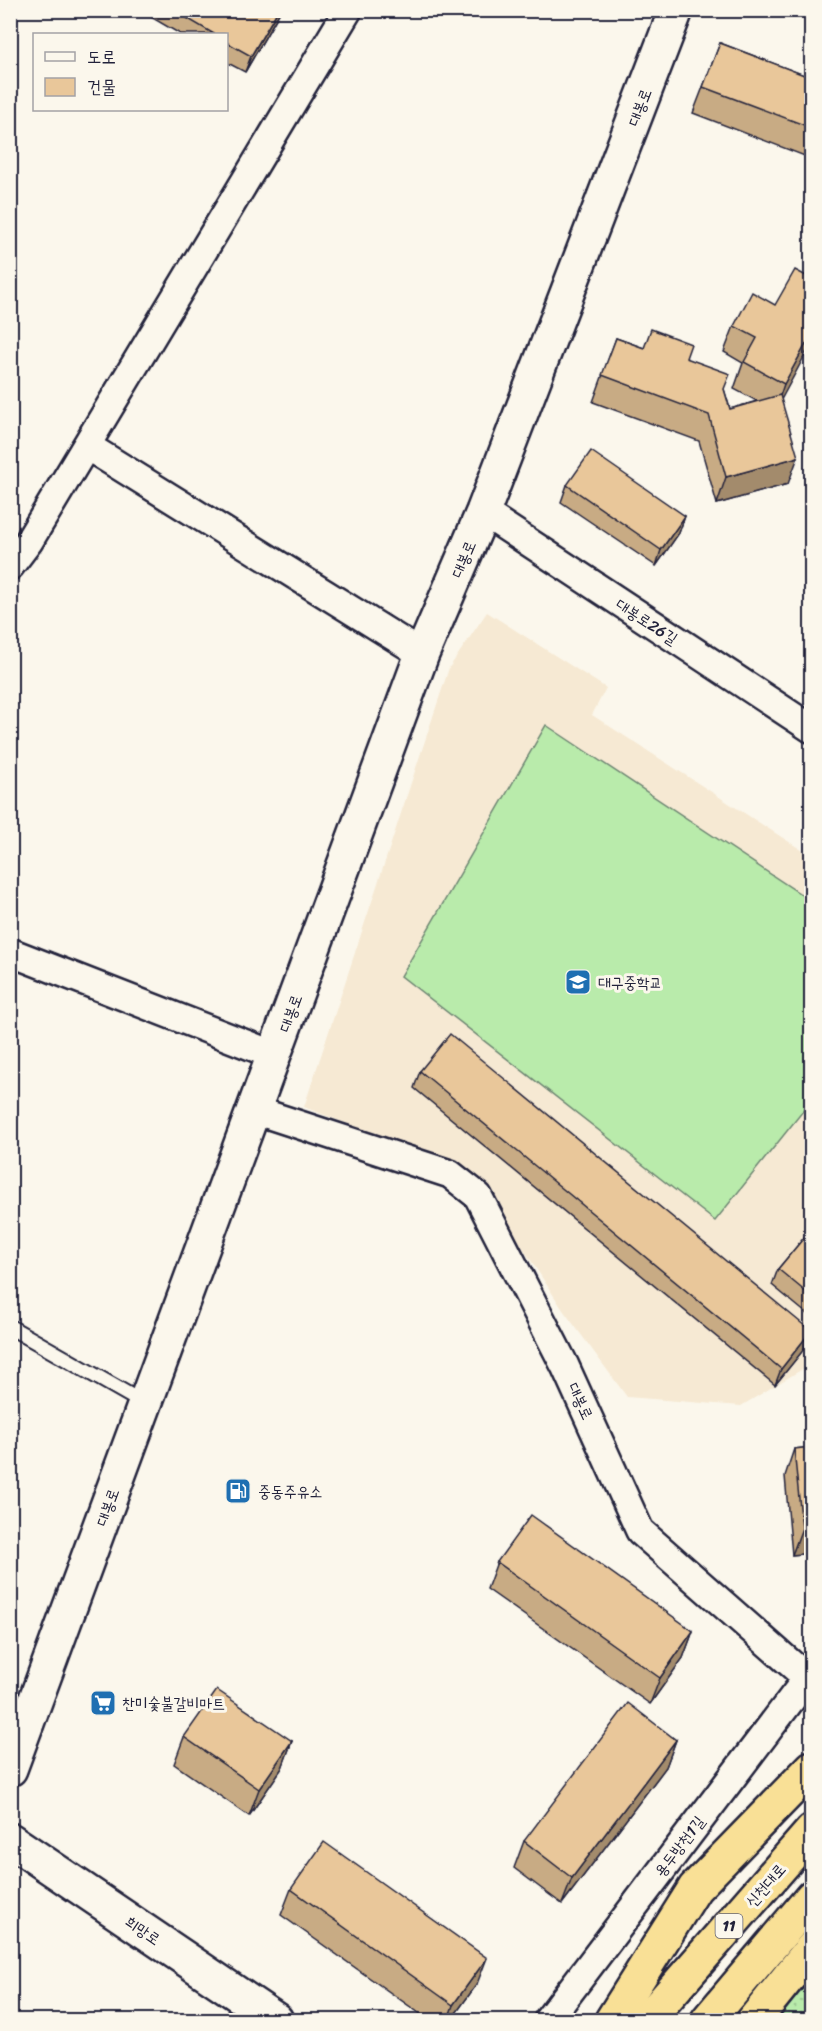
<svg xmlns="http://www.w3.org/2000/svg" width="822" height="2031" viewBox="0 0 822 2031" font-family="Sriracha,'Poor Story',sans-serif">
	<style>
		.built { fill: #f6e9d3 }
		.grass { fill: url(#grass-dots); stroke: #6e8673; stroke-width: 1.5 }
		.garden { fill: #b9ebab; stroke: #6e8673; stroke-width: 1.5 }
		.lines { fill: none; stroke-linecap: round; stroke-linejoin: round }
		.service-casing { stroke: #22223b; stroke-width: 18 }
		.minor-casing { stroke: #22223b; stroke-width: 32 }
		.tertiary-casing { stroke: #22223b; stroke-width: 38 }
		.trunk-casing { stroke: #22223b; stroke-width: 38 }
		.service { stroke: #fbf7ec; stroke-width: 14 }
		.minor { stroke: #fbf7ec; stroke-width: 27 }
		.tertiary { stroke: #fbf7ec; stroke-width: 33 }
		.trunk { stroke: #f9e096; stroke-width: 33 }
		.wall { fill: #c8ab84; stroke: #22223b; stroke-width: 1.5 }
		.shaded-wall { fill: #a38b6c; stroke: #22223b; stroke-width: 1.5 }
		.building { fill: #e9c79a; stroke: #22223b; stroke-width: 1.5 }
		.labels { text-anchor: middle; stroke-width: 6; stroke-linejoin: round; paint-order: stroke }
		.shield { fill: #fbf7ec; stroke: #636270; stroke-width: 1.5 }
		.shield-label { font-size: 15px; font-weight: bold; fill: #22223b }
		.street-label { font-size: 16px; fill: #22223b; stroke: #fbf7ec }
		.poi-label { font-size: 16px; fill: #22223b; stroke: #fbf7ec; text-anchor: start }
	</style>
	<defs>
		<pattern id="grass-dots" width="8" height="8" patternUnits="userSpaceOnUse" patternTransform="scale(1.5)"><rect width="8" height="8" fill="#b9ebab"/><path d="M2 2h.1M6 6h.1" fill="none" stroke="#9fc994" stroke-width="1.8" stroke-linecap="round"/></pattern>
	</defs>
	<rect width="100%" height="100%" fill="#fbf7ec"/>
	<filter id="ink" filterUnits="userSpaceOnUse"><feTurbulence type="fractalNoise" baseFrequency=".0167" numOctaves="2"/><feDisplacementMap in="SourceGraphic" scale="12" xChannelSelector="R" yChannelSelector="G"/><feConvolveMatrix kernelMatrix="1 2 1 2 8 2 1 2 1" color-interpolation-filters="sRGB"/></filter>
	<g filter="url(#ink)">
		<!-- built -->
		<polygon class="built" points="487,612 606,688 592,715 811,856 811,1364 741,1406 627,1397 563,1310 475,1174 304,1107 449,668"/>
		<!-- grass -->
		<polygon class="grass" points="811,1954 811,2020 757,2020"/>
		<!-- garden -->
		<polygon class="garden" points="546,725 811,901 811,1101 715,1221 401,976"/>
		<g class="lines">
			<!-- service casing -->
			<g class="service-casing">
				<polyline id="service" points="10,1327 145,1404"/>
			</g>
			<!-- minor casing -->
			<g class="minor-casing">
				<g id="minor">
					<polyline points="87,446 422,654"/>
					<polyline points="483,512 812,729"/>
					<polyline points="10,566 29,541 348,10"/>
					<polyline points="10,952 274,1055"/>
					<polyline points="254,1110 450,1174 478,1196 565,1366 640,1531 806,1677"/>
					<polyline points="548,2020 812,1672"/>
				</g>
			</g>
			<!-- tertiary casing -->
			<g class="tertiary-casing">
				<g id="tertiary">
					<polyline points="10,1769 422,654 483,512 676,10"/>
					<polyline points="10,1840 276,2020"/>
				</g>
			</g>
			<!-- trunk casing -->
			<g class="trunk-casing">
				<g id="trunk">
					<polyline points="612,2020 695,1888 812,1768"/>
					<polyline points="647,2020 812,1831"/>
					<polyline points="708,2020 812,1897"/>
					<polyline points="754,2020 812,1948"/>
				</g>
			</g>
			<!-- service -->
			<use href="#service" class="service"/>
			<!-- minor -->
			<use href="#minor" class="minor"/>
			<!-- tertiary -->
			<use href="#tertiary" class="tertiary"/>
			<!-- trunk -->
			<use href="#trunk" class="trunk"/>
		</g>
		<!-- wall -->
		<g class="wall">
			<polygon points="139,10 281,10 245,72 226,62 226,34 180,34"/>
			<polygon points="720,43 812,78 812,182 805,156 693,113"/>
			<polygon points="812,279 781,399 788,484 717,504 699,441 593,402 616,338 644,348 686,358 724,389 730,409 757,401 734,389 743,363 724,352 734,326 775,305"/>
			<polygon points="567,485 685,516 679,533 656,566 561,502"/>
			<polygon points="420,1071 805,1348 775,1385 414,1088"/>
			<polygon points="812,1228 812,1318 772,1285 778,1269"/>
			<polygon points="812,1447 812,1553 792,1555 785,1476 794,1449"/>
			<polygon points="497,1562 693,1631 683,1658 650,1704 487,1589"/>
			<polygon points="184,1737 292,1741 282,1768 249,1816 174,1764"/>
			<polygon points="676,1740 666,1767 562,1904 514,1868 524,1841"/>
			<polygon points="291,1889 477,1984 451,2020 429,2020 281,1915"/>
		</g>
		<!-- shaded-wall -->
		<g class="shaded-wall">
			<polygon points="278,10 281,10 245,72 251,56"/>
			<polygon points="812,333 812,342 775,411 784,384"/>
			<polygon points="798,457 788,484 717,504 726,477"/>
			<polygon points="685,516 679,533 656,566 661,550"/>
			<polygon points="811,1331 805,1348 775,1385 781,1369"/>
			<polygon points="812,1527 812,1553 792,1555 802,1528"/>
			<polygon points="693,1631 683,1658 650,1704 660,1678"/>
			<polygon points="676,1740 666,1767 562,1904 572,1878"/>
			<polygon points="292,1741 282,1768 249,1816 259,1789"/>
			<polygon points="487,1958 477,1984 451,2020 448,2020 453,2005"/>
		</g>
		<!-- building -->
		<g class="building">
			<polygon points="173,10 278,10 251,56 226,42 226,34 214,34"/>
			<polygon points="720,43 812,78 812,128 703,87"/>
			<polygon points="795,270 812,279 812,333 784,384 744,362 757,338 734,326 752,292 775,305"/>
			<polygon points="651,329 691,344 686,358 730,374 724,389 730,409 780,395 798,457 726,477 709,415 602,375 616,338 644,348"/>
			<polygon points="591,451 685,516 661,550 567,485"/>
			<polygon points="450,1034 811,1331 781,1369 420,1071"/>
			<polygon points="812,1228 812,1297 778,1269"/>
			<polygon points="812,1447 812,1527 802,1528 794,1449"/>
			<polygon points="531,1515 693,1631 660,1678 497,1562"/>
			<polygon points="217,1690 292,1741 259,1789 184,1737"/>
			<polygon points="628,1703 676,1740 572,1878 524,1841"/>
			<polygon points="324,1842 487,1958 453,2005 291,1889"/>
		</g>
	</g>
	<!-- icons -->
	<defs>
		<g id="school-square" transform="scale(1.35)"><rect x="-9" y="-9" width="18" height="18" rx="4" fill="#1f6fb2" stroke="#fbf7ec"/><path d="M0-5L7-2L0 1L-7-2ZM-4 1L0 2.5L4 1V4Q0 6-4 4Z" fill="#fff"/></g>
		<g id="fuel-square" transform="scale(1.35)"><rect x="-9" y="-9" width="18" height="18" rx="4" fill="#1f6fb2" stroke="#fbf7ec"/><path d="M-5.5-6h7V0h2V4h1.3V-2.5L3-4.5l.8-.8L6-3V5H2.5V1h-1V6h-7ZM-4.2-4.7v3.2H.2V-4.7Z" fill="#fff"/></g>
		<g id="supermarket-square" transform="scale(1.35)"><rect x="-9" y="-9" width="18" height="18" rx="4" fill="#1f6fb2" stroke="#fbf7ec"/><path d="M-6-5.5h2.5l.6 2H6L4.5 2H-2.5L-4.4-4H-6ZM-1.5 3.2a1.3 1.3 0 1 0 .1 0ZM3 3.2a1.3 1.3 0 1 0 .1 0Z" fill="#fff"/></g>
	</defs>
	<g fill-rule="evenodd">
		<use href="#school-square" x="578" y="982"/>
		<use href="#fuel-square" x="238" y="1491"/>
		<use href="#supermarket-square" x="103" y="1703"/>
	</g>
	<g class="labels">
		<!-- shield labels -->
		<rect class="shield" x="715.5" y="1914" width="27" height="24" rx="4.5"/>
		<g class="shield-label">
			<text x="729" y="1931">11</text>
		</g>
		<!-- street labels -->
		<g class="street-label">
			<text transform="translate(639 107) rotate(-69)" y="6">대봉로</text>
			<text transform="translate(463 559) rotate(-67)" y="6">대봉로</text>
			<text transform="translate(647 621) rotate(33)" y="6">대봉로26길</text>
			<text transform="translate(290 1013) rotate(-70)" y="6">대봉로</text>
			<text transform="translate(581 1401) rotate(65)" y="6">대봉로</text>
			<text transform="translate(107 1507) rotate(-70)" y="6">대봉로</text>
			<text transform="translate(679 1846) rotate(-53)" y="6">용두방천1길</text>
			<text transform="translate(765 1885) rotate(-49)" y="6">신천대로</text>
			<text transform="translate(143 1930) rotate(34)" y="6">희망로</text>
		</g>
		<!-- poi labels -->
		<g class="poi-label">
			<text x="598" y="988">대구중학교</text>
			<text x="258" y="1497">중동주유소</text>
			<text x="122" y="1709">찬미숯불갈비마트</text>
		</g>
	</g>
	<!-- margin -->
	<rect width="822" height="2031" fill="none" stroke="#fbf7ec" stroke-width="36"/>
	<rect x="18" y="18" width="786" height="1995" fill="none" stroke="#22223b" stroke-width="2" filter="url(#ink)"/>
	<!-- legend -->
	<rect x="33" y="33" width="195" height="78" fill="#fbf7ec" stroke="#a4a2a5" stroke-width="1.5"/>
	<rect x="45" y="52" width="30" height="9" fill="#fbf7ec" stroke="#a4a2a5" stroke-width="1.5"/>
	<text x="87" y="63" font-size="18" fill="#22223b">도로</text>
	<rect x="45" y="78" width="30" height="18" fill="#e9c79a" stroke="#a4a2a5" stroke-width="1.5"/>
	<text x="87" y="93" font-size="18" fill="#22223b">건물</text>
</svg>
